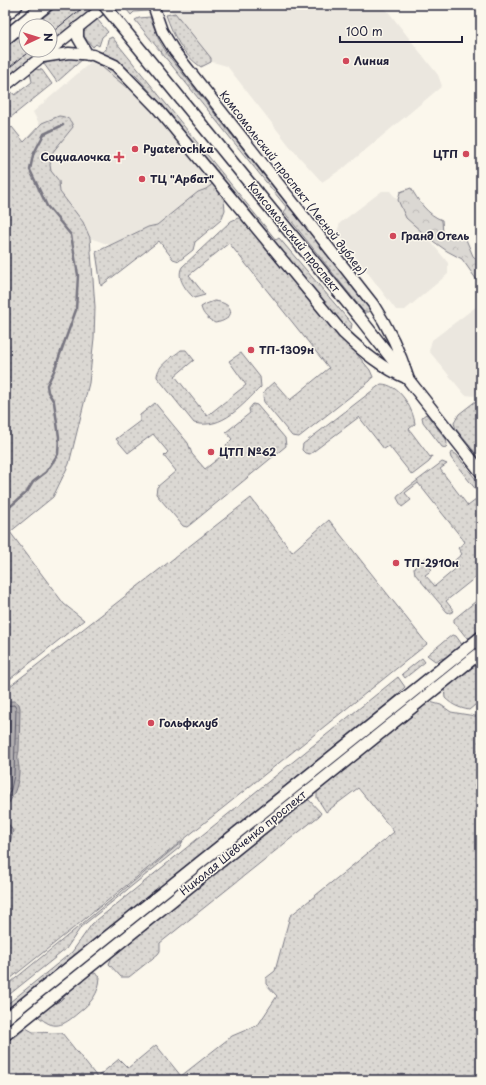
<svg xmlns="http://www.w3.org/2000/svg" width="486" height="1085" viewBox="0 0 486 1085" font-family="'Playpen Sans',sans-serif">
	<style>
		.built { fill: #ebe7df }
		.grass { fill: url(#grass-dots); stroke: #7e7d87 }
		.forest { fill: url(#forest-crowns); stroke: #7e7d87 }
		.water { fill: url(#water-ripples); stroke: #787681 }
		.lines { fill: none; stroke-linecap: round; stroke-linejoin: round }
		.shore { stroke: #5b5a6a; stroke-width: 1 }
		.stream { stroke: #787681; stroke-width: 2.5 }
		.tertiary-casing { stroke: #22223b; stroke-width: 13 }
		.secondary-casing { stroke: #22223b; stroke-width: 14 }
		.primary-casing { stroke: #22223b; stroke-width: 16 }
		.tertiary { stroke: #fbf7ec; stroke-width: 10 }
		.secondary { stroke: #fbf7ec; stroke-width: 11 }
		.primary { stroke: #fbf7ec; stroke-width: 13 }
		.tram { stroke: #22223b; stroke-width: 1 }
		.secondary-bridge-casing { stroke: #22223b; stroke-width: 14; stroke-linecap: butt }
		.secondary-bridge { stroke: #fbf7ec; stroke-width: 11 }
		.poi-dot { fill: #d1495b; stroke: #fbf7ec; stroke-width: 1.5 }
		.labels { text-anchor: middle; stroke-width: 3; stroke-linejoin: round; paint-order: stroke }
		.poi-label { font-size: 11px; font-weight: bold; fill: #22223b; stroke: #fbf7ec; text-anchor: start }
		.street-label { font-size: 11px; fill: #22223b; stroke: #fbf7ec }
	</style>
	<defs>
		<pattern id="grass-dots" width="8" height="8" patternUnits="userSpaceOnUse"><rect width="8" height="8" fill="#dbd8d3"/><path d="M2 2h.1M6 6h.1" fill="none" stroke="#bcb9b6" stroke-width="1.8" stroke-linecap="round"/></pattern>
		<pattern id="forest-crowns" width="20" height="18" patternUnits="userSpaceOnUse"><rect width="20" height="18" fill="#dbd8d3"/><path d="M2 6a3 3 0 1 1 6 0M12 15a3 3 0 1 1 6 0" fill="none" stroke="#bcb9b6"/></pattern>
		<pattern id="water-ripples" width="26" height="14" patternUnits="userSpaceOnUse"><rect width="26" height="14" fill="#b1aeb0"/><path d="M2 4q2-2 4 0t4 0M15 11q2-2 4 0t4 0" fill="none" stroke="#908d90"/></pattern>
	</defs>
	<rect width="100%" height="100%" fill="#fbf7ec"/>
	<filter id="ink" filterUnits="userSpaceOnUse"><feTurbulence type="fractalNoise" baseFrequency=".025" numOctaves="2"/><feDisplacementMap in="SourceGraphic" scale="8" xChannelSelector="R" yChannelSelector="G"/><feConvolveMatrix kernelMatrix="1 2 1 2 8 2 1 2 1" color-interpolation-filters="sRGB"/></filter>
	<g filter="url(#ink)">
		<!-- built -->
		<g class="built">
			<polygon points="170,5 383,5 438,75 442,86 345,167 322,182 292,149 227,66 205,60 173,19"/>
			<polygon points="91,62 107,68 144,98 215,182 206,189 198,192 157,225 148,227 110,245 90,238 83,222 60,192 46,167 50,145 33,112"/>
			<polygon points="382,191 390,191 448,263 448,274 405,310 396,310 337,232 340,223"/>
			<polygon points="481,303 481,390 475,396 465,395 429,351 432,340"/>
		</g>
		<!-- grass -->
		<g class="grass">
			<polygon points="59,5 84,5 90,12 50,44 50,26 33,26"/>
			<polygon points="123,5 145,5 148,11 134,12 131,15"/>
			<path d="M175 13 211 58V62L201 67C183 55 173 35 166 15Z"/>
			<polygon points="150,17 159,40 168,55 369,307 369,312 364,312 284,212 287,208 135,20 139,18"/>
			<polygon points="96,18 108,32 102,37 99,46 96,44 93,47 84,37 83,31"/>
			<polygon points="26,31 26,50 43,50 5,80 5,48"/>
			<polygon points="112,37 276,240 279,238 352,324 351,329 344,329 166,109 137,77 121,63 100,56 99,54 106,49 108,39"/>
			<polygon points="61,57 84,58 57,82 44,64"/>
			<polygon points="96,62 112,68 129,86 127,88"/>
			<polygon points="35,69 42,70 52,84 5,122 5,103 8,100 6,93 9,90 15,95 32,82 30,72"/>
			<path d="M59 116C67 117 71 119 73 127L52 153 50 165 51 171 59 181 60 192 83 222 90 238 95 307 94 338 89 383 69 464 53 497 10 532 64 604 84 620 5 683V133L12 127 24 142 42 123Z"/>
			<polygon points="215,182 222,192 224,200 225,210 221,220 195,242 193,250 179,261 173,259 159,241 101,286 96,252 148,227 157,225 198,192 206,189"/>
			<path d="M238 218 247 222 370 370 373 377 370 381 299 437 292 436 264 402C261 392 266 389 274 382L290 400 329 368 229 243 189 275 205 295 194 298C186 290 176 278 182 267L231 221Z"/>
			<path d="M214 301C236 303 236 320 215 323 208 319 203 315 201 307L206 304Z"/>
			<path d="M181 350H186L194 360 175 376 207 416 246 385 229 361 241 353 260 377 261 387C242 405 223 430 194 423L157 377C157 365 173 357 181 350Z"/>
			<path d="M381 384C399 384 413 408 415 424L409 429 430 457 432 456 429 462 412 475 389 446 384 449 359 417 310 454 305 453 302 450 303 444Z"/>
			<polygon points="481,397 481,460 456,429 454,423 459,414"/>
			<polygon points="155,403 188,443 192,454 205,469 229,450 226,445 232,439 226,432 250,413 249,409 253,404 257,405 285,438 286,446 191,524 187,527 183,526 156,494 157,487 176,471 164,456 168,452 153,434 128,453 116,439 140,421 140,415"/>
			<polygon points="426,414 446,439 447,444 446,448 442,447 423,422 422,417"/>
			<polygon points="453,452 457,455 481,486 481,573 446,601 454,611 450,613 447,612 415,574 414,568 427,557 433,564 430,567 432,570 425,575 435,586 459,566 455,560 462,554 458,548 465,542 418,483 405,493 411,500 402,507 397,498 398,495 442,462 447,464 440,469 468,506 481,496 451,458 450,454"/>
			<polygon points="251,498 292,552 329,520 427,644 5,983 5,690"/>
			<polygon points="481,597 481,629 470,638 466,637 454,622 454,619"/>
			<polygon points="452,635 456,636 461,643 460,647 447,657 435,661 427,655"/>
			<polygon points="422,658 425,662 405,678 402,674"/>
			<path d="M481 663V700L469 710C459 708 452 705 445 698L444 689 462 673Z"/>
			<polygon points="398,677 405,687 394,698 5,1012 5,1006 72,952 92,924"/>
			<polygon points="430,702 441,705 451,712 481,717 479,732 481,735 481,1080 5,1080 5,1041 19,1034 26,1028 33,1032 62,1033 97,1077 119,1059 128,1068 156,1045 181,1076 232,1036 258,1025 277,996 266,984 266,978 275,971 290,916 394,832 358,788 326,812 317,798 317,792 424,704"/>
			<polygon points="306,800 309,800 321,813 319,816 160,943 160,951 158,954 129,977 121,977 109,964 113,954"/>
			<polygon points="183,841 179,848 81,927 66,949 5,998 5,987"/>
			<polygon points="77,968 78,969 5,1029 5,1024"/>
			<path d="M88 973H95L100 977C99 994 91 1003 78 1013 63 1026 54 1031 38 1016L46 1008 60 1001Z"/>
		</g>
		<!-- forest -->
		<path class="forest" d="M411 188C418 201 428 215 442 220L443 234 465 237 473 256 481 263V286L462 259 447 251 430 239 406 218 398 200 400 192Z"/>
		<!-- water -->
		<g class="water">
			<path d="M10 701H15L19 704 20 708 19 751C17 757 18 761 19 767 20 780 14 799 5 807V702Z"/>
			<polygon points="5,819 13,831 10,843 5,845"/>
		</g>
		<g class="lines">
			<!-- shore -->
			<g class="shore">
				<polyline points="5,706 14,705 16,708 14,775 11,789 5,802"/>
				<polyline points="5,711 10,713 8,756 9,769 5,791"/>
			</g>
			<!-- stream -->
			<polyline class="stream" points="5,511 27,492 33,482 46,472 58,454 59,437 54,402 48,392 47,385 54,371 76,310 78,275 71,235 47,206 30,170 33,155 44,134 63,125"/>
			<!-- tertiary casing -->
			<g class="tertiary-casing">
				<g id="tertiary">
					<path d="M153 5 162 31 175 52 373 304C388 327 400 351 408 377"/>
					<polyline points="78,27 78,38 88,55"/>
					<path d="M43 57 69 53 93 55 115 65 157 108 343 333C363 352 382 368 408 379"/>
					<polyline points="5,86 106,5"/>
				</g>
			</g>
			<!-- secondary casing -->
			<g class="secondary-casing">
				<g id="secondary">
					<polyline points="359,317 481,472"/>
					<polyline points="5,1019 481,637"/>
					<polyline points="5,1035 481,652"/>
				</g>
			</g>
			<!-- primary casing -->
			<g class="primary-casing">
				<g id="primary">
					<polyline points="5,14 16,5"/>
					<polyline points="5,38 46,5"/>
				</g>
			</g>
			<!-- tertiary -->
			<use href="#tertiary" class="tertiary"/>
			<!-- secondary -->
			<use href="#secondary" class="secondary"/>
			<!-- primary -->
			<use href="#primary" class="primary"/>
			<!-- tram -->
			<g class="tram">
				<polyline points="50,34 86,5"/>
				<polyline points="5,71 31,50"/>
			</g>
			<!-- secondary-bridge casing -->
			<g class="secondary-bridge-casing">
				<polyline id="secondary-bridge" points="104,5 359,317"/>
			</g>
			<!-- secondary-bridge -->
			<use href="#secondary-bridge" class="secondary-bridge"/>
		</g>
	</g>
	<!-- markers -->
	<g class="poi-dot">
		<circle cx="346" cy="61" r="4"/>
		<circle cx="135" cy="149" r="4"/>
		<circle cx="466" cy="154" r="4"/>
		<path d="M117 151h4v4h4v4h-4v4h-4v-4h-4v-4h4z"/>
		<circle cx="142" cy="179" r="4"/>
		<circle cx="393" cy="236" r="4"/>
		<circle cx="251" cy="350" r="4"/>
		<circle cx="211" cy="452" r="4"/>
		<circle cx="396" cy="563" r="4"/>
		<circle cx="151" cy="723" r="4"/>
	</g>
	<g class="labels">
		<!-- poi labels -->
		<g class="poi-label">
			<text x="354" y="65">Линия</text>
			<text x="143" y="153">Pyaterochka</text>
			<text x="458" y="158" text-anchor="end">ЦТП</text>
			<text x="111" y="161" text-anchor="end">Социалочка</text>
			<text x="150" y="183">ТЦ "Арбат"</text>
			<text x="401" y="240">Гранд Отель</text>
			<text x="259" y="354">ТП-1309н</text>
			<text x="219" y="456">ЦТП №62</text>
			<text x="404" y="567">ТП-2910н</text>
			<text x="159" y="727">Гольфклуб</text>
		</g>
		<!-- street labels -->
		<g class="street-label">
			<text transform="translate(293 183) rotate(52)" y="4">Комсомольский проспект (Лесной дублер)</text>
			<text transform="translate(294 237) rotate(51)" y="4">Комсомольский проспект</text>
			<text transform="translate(243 843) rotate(-39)" y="4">Николая Шевченко проспект</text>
		</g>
	</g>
	<!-- margin -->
	<rect width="486" height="1085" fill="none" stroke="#fbf7ec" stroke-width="20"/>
	<rect x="10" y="10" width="466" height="1065" fill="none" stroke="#22223b" stroke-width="1.5" filter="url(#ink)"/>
	<!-- north arrow -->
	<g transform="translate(38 38) rotate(86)"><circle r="19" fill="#fbf7ec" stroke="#a4a2a5"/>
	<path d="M0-3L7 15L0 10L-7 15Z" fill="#d1495b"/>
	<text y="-6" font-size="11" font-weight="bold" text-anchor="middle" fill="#22223b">N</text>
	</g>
	<!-- scale -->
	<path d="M340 36v6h122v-6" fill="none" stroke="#22223b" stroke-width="2"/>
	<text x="346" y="36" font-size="12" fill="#22223b" stroke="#fbf7ec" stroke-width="3" paint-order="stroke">100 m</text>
</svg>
